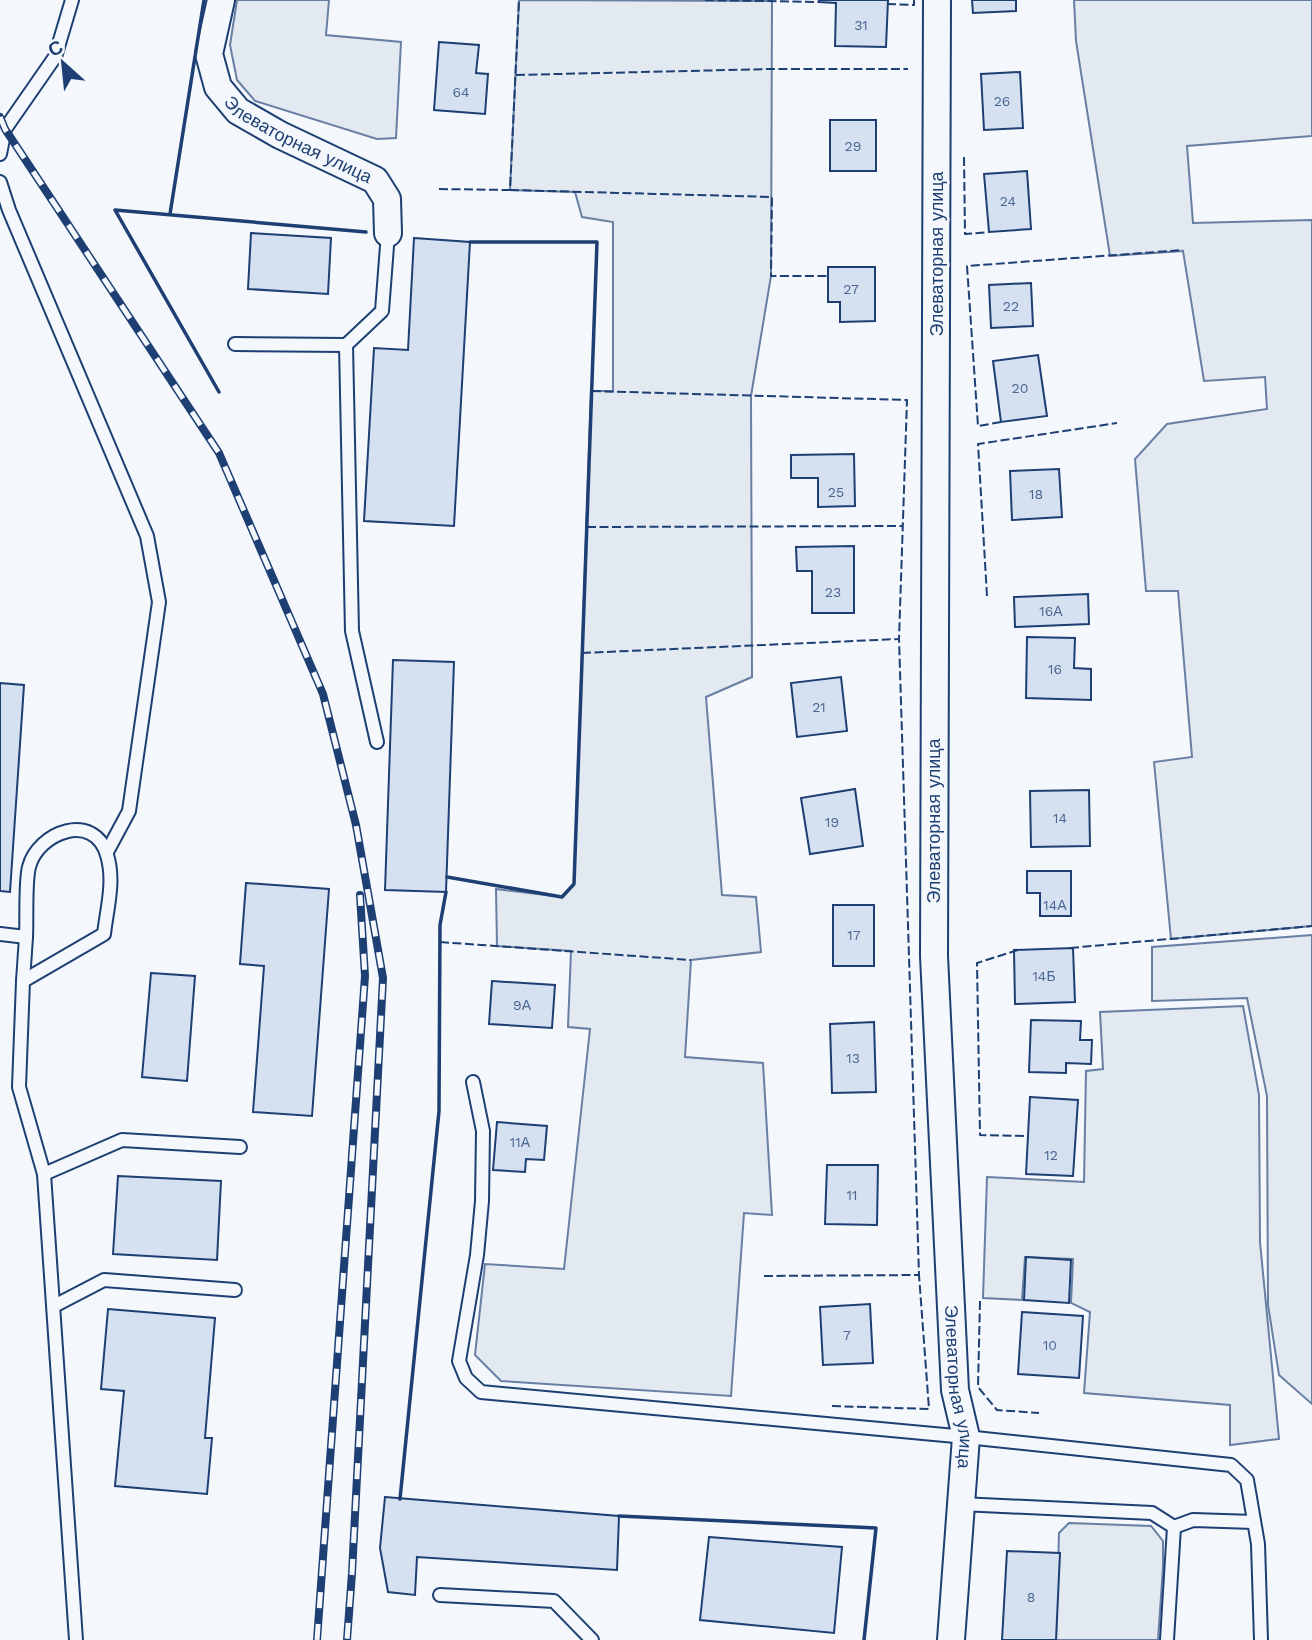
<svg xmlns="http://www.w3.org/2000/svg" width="1312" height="1640" viewBox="0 0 1312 1640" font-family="'Work Sans',sans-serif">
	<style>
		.green { fill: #e3e9f0; stroke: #687fa3; stroke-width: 2 }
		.building { fill: #d5e0f0; stroke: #1d3f73; stroke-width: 2 }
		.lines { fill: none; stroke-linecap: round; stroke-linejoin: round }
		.service-casing { stroke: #1d3f73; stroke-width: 16 }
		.minor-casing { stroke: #1d3f73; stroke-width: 30 }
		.service { stroke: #f4f7fb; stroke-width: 12 }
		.minor { stroke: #f4f7fb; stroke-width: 26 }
		.rail-casing { stroke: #1d3f73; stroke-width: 8 }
		.rail { stroke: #f4f7fb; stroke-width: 5; stroke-dasharray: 16; stroke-linecap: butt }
		.fence { stroke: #1d3f73; stroke-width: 2; stroke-dasharray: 9 3.5; stroke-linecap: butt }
		.wall { stroke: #1d3f73; stroke-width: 3.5 }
		.labels { text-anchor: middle; stroke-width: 5; stroke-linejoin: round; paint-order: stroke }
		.number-label { font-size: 14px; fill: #4b6792 }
		.street-label { font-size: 18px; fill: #1d3f73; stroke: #f4f7fb }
	</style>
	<rect width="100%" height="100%" fill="#f4f7fb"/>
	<!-- green -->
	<g class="green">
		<polygon points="237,0 329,0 326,35 401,42 396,138 377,139 255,101 237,80 230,45"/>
		<polygon points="519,0 772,1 771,276 751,396 752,677 706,697 722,895 756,897 761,952 691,960 685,1057 763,1063 772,1215 744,1213 731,1396 501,1381 475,1355 485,1264 564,1269 590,1029 568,1027 571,951 497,946 496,889 562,897 574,884 591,391 613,391 613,222 582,217 575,192 510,190"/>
		<polygon points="1074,0 1312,0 1312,136 1187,146 1193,223 1312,220 1312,926 1171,939 1154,762 1192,757 1178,591 1146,591 1135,459 1167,424 1267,409 1265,377 1204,381 1183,251 1110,256 1076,41"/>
		<polygon points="1312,935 1312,1404 1279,1375 1268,1305 1267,1096 1247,998 1152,1001 1152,947"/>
		<polygon points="1243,1006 1259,1095 1260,1242 1279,1439 1230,1445 1230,1405 1084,1393 1090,1312 1071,1303 1073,1259 1025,1257 1022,1300 983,1298 987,1177 1084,1182 1086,1071 1103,1069 1100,1012"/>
		<polygon points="1069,1523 1151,1526 1163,1541 1163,1567 1158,1640 1056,1640 1059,1533"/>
	</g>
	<!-- building -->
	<g class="building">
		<polygon points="819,0 888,0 886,47 835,46 836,3 819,2"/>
		<polygon points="972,0 1016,0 1016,11 973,13"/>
		<polygon points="439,42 479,45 476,73 488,74 485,114 434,110"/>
		<polygon points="1020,72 1023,128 984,130 981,74"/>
		<rect x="830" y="120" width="46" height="51"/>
		<polygon points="1027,171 1031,229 989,232 984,174"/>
		<polygon points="251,233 331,238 328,294 248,289"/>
		<polygon points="414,238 470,242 454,526 364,521 374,348 408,350"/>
		<polygon points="828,267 875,267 875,321 840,322 840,302 828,302"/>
		<polygon points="1031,283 1033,326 991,328 989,285"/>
		<polygon points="1038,355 1047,416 1001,422 993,361"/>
		<polygon points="854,454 855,506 818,507 818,478 791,478 791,455"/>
		<polygon points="1059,469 1062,517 1012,520 1010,471"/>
		<polygon points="854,546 854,613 812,613 812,571 797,571 796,547"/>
		<polygon points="1088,594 1089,624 1015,627 1014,597"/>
		<polygon points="1027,637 1075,638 1074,668 1091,669 1091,700 1026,698"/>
		<polygon points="393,660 454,662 446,892 385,890"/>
		<polygon points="841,677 847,731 797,737 791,683"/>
		<polygon points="0,683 24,685 10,892 0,891"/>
		<polygon points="855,789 863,846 810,854 801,798"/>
		<polygon points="1089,790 1090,846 1031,847 1030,791"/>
		<polygon points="1027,871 1071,871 1071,916 1040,916 1040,893 1027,893"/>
		<polygon points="246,883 329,889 312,1116 253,1112 264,966 240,964"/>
		<rect x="833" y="905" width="41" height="61"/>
		<polygon points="1073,948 1075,1002 1015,1004 1014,950"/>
		<polygon points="151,973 195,976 187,1081 142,1077"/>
		<polygon points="492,981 555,985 552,1028 489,1024"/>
		<polygon points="1031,1020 1081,1021 1080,1040 1092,1040 1091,1064 1066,1063 1066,1073 1029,1072"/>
		<polygon points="874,1022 876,1092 832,1093 830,1024"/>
		<polygon points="1030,1097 1078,1100 1073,1176 1026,1174"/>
		<polygon points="497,1122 547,1126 544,1160 526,1159 525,1172 493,1170"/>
		<polygon points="827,1165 878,1165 877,1225 825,1224"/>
		<polygon points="118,1176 221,1181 217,1260 113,1254"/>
		<polygon points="1026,1257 1071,1260 1069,1303 1024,1300"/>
		<polygon points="870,1304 873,1363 823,1365 820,1307"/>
		<polygon points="108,1309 215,1318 205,1438 212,1438 207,1494 115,1486 124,1391 101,1389"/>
		<polygon points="1022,1312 1083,1316 1079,1378 1018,1374"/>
		<polygon points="385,1497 619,1516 617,1570 417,1557 415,1595 388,1592 380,1548"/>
		<polygon points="709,1537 842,1547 834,1633 700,1620"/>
		<polygon points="1007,1551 1060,1553 1056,1640 1002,1640"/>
	</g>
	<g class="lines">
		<!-- service casing -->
		<g class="service-casing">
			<g id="service">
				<polyline points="0,154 5,129 55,57 72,0"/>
				<polyline points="0,182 9,210 147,536 159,602 129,811 107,852"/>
				<polyline points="235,344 346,345"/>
				<polyline points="377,742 352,631 346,345 382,311 388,233"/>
				<path d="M0 934 26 937C27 919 25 882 29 867 38 832 94 811 107 855 115 881 107 908 104 934L23 981 19 1087 44 1174 76 1640"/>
				<polyline points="23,981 26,937"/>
				<polyline points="473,1082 483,1131 482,1201 477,1255 459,1361 466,1378 481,1392 966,1437 1231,1465 1247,1480 1258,1544 1261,1640"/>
				<polyline points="44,1174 122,1140 240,1147"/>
				<polyline points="54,1306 104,1280 235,1290"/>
				<polyline points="961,1504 1152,1513 1174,1527 1167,1640"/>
				<polyline points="1174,1527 1193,1520 1254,1522"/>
				<polyline points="440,1595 554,1601 592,1640"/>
			</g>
		</g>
		<!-- minor casing -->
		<g class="minor-casing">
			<g id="minor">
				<path id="s1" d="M221 0 209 54 218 87 238 111 280 135 375 180 387 199 388 233"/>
				<path id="s2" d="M937 0 934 956 955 1390 966 1437 951 1640"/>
			</g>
		</g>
		<!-- service -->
		<use href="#service" class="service"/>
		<!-- minor -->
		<use href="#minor" class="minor"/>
		<!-- rail casing -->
		<g class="rail-casing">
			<g id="rail">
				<polyline points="0,117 5,129 219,453 323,694 356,825 383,978 352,1573 347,1640"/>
				<polyline points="317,1640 365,976 360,895"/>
			</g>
		</g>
		<!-- rail -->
		<use href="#rail" class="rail"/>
		<!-- fence -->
		<g class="fence">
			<polyline points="705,0 819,2"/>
			<polyline points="887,4 914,5 914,0"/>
			<polyline points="516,75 771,69 908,69"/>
			<polyline points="964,157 965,234 989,232"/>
			<polyline points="439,189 510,190 519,0"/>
			<polyline points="510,190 772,197 771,276 828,276"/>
			<polyline points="1001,422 978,426 967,266 1183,250"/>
			<polyline points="587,527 903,526"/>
			<polyline points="987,596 978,444 1117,423"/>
			<polyline points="582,653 899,639 907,400 591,391"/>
			<polyline points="440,942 691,960"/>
			<polyline points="1070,948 1312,926"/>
			<polyline points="1018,950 977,963 980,1135 1028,1136"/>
			<polyline points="764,1276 919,1275 899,639"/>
			<polyline points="980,1301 978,1387 997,1410 1039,1413"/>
			<polyline points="832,1406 929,1409 919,1275"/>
		</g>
		<!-- wall -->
		<g class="wall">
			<polyline points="170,214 204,0"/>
			<polyline points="219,392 115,210 366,232"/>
			<polyline points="447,877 562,897 574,884 597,242 470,242"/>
			<polyline points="400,1499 439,1111 440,925 446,892"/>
			<polyline points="619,1516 876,1528 864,1640"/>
		</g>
	</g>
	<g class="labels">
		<!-- number labels -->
		<g class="number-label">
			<text x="861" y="30">31</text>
			<text x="461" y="97">64</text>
			<text x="1002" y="106">26</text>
			<text x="853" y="151">29</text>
			<text x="1008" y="206">24</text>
			<text x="851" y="294">27</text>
			<text x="1011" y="311">22</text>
			<text x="1020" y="393">20</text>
			<text x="836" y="497">25</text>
			<text x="1036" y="499">18</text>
			<text x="833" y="597">23</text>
			<text x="1051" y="616">16А</text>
			<text x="1055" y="674">16</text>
			<text x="819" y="712">21</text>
			<text x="1060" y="823">14</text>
			<text x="832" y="827">19</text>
			<text x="1055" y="910">14А</text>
			<text x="854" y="940">17</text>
			<text x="1044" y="981">14Б</text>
			<text x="522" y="1010">9А</text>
			<text x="853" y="1063">13</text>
			<text x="520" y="1147">11А</text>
			<text x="1051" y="1160">12</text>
			<text x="852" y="1200">11</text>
			<text x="847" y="1340">7</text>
			<text x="1050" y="1350">10</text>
			<text x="1031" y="1602">8</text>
		</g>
		<!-- street labels -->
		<g class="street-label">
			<text dy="6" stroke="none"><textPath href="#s1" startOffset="187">Элеваторная улица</textPath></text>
			<text transform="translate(937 254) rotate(-90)" y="6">Элеваторная улица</text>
			<text transform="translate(934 821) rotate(-90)" y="6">Элеваторная улица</text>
			<text dy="6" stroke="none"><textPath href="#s2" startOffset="1388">Элеваторная улица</textPath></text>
		</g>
	</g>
	<!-- north arrow -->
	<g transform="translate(63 63) rotate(333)" stroke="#f4f7fb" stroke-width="5" paint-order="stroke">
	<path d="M0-5L12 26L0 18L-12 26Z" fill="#1d3f73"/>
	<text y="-10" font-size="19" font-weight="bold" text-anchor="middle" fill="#1d3f73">С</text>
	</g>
</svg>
